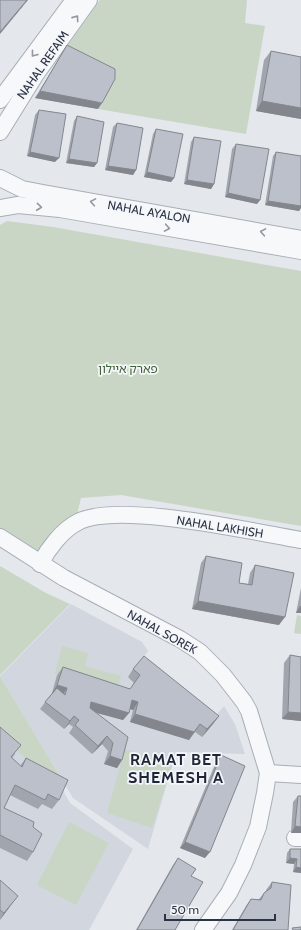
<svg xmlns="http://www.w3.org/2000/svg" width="301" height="930" viewBox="0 0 301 930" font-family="Cabin,'Noto Sans Hebrew',sans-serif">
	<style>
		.built { fill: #d2d6de }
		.green { fill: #c9d6c5 }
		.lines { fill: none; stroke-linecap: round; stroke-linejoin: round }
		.minor-casing { stroke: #a9aeb7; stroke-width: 18 }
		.minor { stroke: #f7f8fa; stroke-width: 16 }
		.wall { fill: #a1a5ae }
		.shaded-wall { fill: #83868d }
		.building { fill: #bbc0ca; stroke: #83868d }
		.oneway { stroke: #9196a0 }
		.labels { text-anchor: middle; stroke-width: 3.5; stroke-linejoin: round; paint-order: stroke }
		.street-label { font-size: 12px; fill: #2b3445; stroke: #f4f6f9 }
		.park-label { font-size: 12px; fill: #3f6138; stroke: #f4f6f9 }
		.district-label { font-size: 16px; font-weight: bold; letter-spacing: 1px; fill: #1d2536; stroke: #f4f6f9 }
	</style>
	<rect width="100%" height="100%" fill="#e4e7ec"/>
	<!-- built -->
	<g class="built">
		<polygon points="71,604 142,642 148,651 139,663 211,721 224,706 235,724 245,754 176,752 148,849 73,798 0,676"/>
		<polygon points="0,735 58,782 70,803 133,849 89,930 0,930"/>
	</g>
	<!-- green -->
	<g class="green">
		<polygon points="100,0 247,0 245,23 265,26 246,134 98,109 110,85 63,52"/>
		<polygon points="7,221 53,227 301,271 301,526 121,495 81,498 76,518 39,555 0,528 0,225"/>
		<polygon points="0,566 46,593 70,604 0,675"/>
		<polygon points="297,615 301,616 301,634 294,633"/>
		<polygon points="62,646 88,653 85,666 121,676 117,691 55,673"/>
		<polygon points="0,676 64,783 46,777 0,735"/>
		<polygon points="125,749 172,765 152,828 107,813"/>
		<polygon points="69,822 109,843 76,905 37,885"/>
	</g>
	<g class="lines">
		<!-- minor casing -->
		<g class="minor-casing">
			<g id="minor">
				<polyline points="0,100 74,0"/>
				<polyline points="0,132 36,74 89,0"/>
				<polyline points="0,178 22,189 43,193 301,239"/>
				<polyline points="0,208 18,205 60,209 301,251"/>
				<polyline points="0,537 64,578 180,639 200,652 223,675 244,702 249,711 268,773 265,793 258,827 243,865 229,893 203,930"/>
				<path d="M40 564C48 549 62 530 78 522 118 501 253 532 301 540"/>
				<polyline points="268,773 301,775"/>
				<polyline points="295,838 301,838"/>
			</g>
		</g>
		<!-- minor -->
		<use href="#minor" class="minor"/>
	</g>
	<!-- wall -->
	<g class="wall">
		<polygon points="67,45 98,109 35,98"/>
		<polygon points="271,51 301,57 301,119 256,111 264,60"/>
		<polygon points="39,110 55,162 27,156 35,115"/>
		<polygon points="77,116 97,163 94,167 66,163 74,121"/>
		<polygon points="117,123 136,170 133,175 105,170 113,127"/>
		<polygon points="156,129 174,178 171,182 144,177 153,134"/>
		<polygon points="194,137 214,184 211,189 184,184 191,142"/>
		<polygon points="236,144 260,200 257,204 225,197 232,149"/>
		<polygon points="276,152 301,156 301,208 299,211 265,205 273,156"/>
		<polygon points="206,556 239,583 248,584 250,573 255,565 279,625 192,609 201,563"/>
		<polygon points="301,588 301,613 296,613"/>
		<polygon points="290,655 301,657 301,721 282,719 284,663"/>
		<polygon points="63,667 130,689 134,683 128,677 133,669 219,716 213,724 202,737 195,732 189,740 130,722 133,710 130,709 129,713 123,720 97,713 122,760 117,768 104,764 108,751 102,744 92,754 69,733 73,727 69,724 64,729 40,709 52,693 57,675"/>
		<polygon points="0,727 15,754 12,758 20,766 26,758 59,800 52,809 42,804 38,809 10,795 4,808 33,827 33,852 27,861 0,848"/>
		<polygon points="221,755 205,858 180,848 216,762"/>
		<polygon points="298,796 301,796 301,833 291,833 293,802"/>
		<polygon points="290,849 301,849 301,873 293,872 294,864 286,863 287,853"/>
		<polygon points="178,858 191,876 175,930 136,930 173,865"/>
		<polygon points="0,880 11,905 0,920"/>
		<polygon points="272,882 288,930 232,930 246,906 251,899 259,899 264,893 266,891 266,890"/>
	</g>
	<!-- shaded-wall -->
	<g class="shaded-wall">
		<polygon points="27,0 28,0 0,34 0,32"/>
		<polygon points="40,91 102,103 98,109 35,98"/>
		<polygon points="262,101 301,108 301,119 256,111"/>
		<polygon points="30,152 59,158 55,162 27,156"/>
		<polygon points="69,159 97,163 94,167 66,163"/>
		<polygon points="108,166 136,170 133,175 105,170"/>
		<polygon points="147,172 174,178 171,182 144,177"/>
		<polygon points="187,180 214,184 211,189 184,184"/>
		<polygon points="228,193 260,200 257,204 225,197"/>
		<polygon points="268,201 301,206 301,208 299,211 265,205"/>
		<polygon points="198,601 285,617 279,625 192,609"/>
		<polygon points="300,606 301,606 301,613 296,613"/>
		<polygon points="57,685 67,688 62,696 52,693"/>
		<polygon points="132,700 138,702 133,710 127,708"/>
		<polygon points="91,702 129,713 123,720 86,710"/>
		<polygon points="288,712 301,713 301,721 282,719"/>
		<polygon points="135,714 200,724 189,740 130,722"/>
		<polygon points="74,716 69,724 64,729 70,721"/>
		<polygon points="219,716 213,724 202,737 207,729"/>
		<polygon points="107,736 102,744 92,754 98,746"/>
		<polygon points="110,756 122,760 117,768 104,764"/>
		<polygon points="295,826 301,827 301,833 291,833"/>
		<polygon points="185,842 210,852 205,858 180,848"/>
		<polygon points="290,858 297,859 294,864 286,863"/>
		<polygon points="296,867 301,868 301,873 293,872"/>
		<polygon points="18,896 11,905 0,920 4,913"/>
	</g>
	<!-- building -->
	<g class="building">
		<polygon points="0,0 27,0 0,32"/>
		<polygon points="67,45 115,69 115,79 102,103 40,91"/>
		<polygon points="271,51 301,57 301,108 262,101"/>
		<polygon points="39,110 66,114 59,158 30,152"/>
		<polygon points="77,116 104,122 97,163 69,159"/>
		<polygon points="117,123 143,128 136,170 108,166"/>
		<polygon points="156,129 183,134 174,178 147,172"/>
		<polygon points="194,137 221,141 214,184 187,180"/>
		<polygon points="236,144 269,149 260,200 228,193"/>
		<polygon points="276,152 301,156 301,206 268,201"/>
		<polygon points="206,556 242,563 239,583 252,585 255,565 294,573 285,617 198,601"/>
		<polygon points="290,655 301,657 301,713 288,712"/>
		<polygon points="144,656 219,716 207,729 200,724 194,732 135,714 138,702 132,700 129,713 91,702 90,708 128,737 122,760 110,756 113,743 107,736 98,746 75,725 79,720 74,716 70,721 45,702 57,688 65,695 67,688 57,685 63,667 130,689 140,675 133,669"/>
		<polygon points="0,727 21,745 11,757 22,767 26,758 68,780 59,800 48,794 45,800 15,785 4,808 34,822 33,827 42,834 33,852 0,835"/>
		<polygon points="221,755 245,766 210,852 185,842"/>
		<polygon points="298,796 301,796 301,827 295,826"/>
		<polygon points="290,849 301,849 301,868 296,867 297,859 290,858"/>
		<polygon points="178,858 196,869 191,876 203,882 175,930 137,930"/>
		<polygon points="0,880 18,896 4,913 0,910"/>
		<polygon points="272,882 291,885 288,930 233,930 251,899 261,900 264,893 271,888"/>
		<polygon points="301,927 301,930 293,930 292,928"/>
	</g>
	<!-- one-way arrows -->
	<defs><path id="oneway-chevron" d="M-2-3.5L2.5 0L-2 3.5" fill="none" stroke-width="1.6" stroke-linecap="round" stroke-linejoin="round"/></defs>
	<g class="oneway">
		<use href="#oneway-chevron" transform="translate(76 18) rotate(-55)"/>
		<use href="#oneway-chevron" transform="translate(34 54) rotate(128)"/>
		<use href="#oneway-chevron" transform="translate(93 202) rotate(-170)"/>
		<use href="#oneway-chevron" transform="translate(39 207) rotate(6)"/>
		<use href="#oneway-chevron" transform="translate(167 228) rotate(10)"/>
		<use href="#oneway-chevron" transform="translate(263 232) rotate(-170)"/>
	</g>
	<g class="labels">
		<!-- street labels -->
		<g class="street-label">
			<text transform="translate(43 65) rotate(-55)" y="4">NAHAL REFAIM</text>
			<text transform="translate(149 212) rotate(10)" y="4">NAHAL AYALON</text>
			<text transform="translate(220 527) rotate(9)" y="4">NAHAL LAKHISH</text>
			<text transform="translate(162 632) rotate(29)" y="4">NAHAL SOREK</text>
		</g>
		<!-- park labels -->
		<g class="park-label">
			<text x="128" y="373">פארק איילון</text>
		</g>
		<!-- district labels -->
		<g class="district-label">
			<text x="176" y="765">RAMAT BET<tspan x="176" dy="18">SHEMESH A</tspan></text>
		</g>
	</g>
	<!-- scale -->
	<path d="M165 914v6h110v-6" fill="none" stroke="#2b3445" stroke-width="2"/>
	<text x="171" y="914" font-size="12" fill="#2b3445" stroke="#f4f6f9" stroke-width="3" paint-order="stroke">50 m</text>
</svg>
